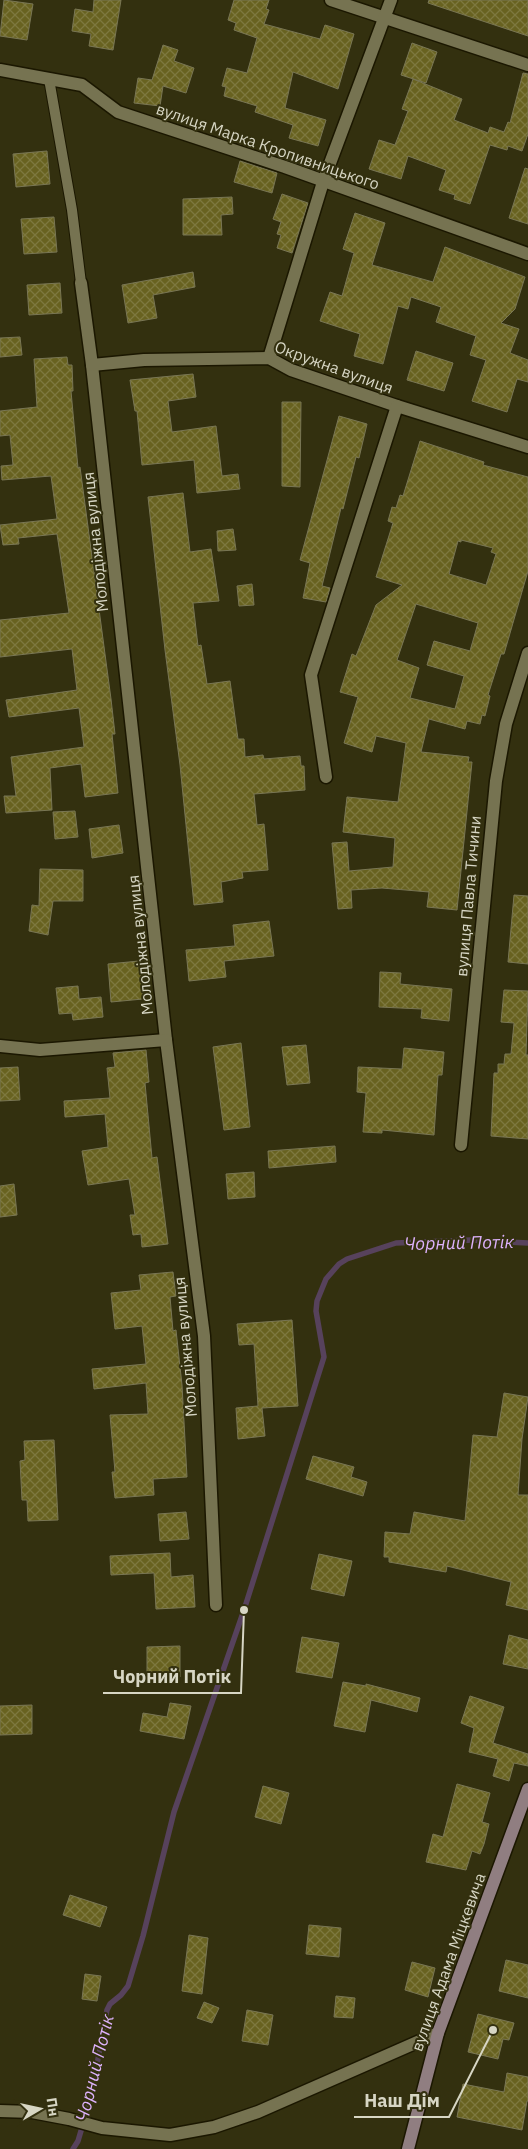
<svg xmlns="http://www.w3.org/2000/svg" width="528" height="2149" viewBox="0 0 528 2149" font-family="'IBM Plex Sans',sans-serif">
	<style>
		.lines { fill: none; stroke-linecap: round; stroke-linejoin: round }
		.stream { stroke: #57425c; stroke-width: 5.5 }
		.building { fill: url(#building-cross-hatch); stroke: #797654; fill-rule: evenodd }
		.lane-casing { stroke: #1b1700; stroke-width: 12 }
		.street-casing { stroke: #1b1700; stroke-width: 15 }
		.secondary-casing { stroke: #1b1700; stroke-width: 15 }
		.lane { stroke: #767351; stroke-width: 10 }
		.street { stroke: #767351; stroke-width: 12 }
		.secondary { stroke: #907e81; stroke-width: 12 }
		.labels { text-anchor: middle; stroke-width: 4; stroke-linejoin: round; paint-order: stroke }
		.street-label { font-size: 16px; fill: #d7d6c4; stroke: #33300f }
		.water-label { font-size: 18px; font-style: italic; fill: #dcb1fa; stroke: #33300f }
		.leader { fill: none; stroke: #d7d6c4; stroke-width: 2 }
		.callout-dot { fill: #d7d6c4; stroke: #33300f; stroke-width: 2 }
		.callout-label { font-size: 18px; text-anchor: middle; font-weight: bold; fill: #d7d6c4; stroke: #33300f; stroke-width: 4; stroke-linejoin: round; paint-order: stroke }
	</style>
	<defs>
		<pattern id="building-cross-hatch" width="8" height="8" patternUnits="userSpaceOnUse" patternTransform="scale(1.25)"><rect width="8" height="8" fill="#686220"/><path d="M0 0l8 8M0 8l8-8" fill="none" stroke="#7d783f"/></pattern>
	</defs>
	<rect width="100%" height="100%" fill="#33300f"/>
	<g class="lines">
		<!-- stream -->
		<polyline class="stream" points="73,2149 78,2141 91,2097 107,2010 110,2004 121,1995 128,1986 143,1936 174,1812 244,1610 324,1357 316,1311 317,1301 326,1279 339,1264 347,1259 396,1243 471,1240 528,1243"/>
	</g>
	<!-- building -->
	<g class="building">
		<polygon points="4,0 33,4 27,40 0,36"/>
		<polygon points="94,0 121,0 113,50 89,46 91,34 72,31 75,9 93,12"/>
		<polygon points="234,0 269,0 266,9 269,10 264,24 320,39 325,25 354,34 338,89 293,72 285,108 326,120 318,146 289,138 293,125 255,112 257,106 224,96 226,87 222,86 227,68 247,73 257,38 234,30 236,23 228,20"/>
		<polygon points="429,0 528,0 528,36 428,3"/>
		<polygon points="412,43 437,52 426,83 401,75"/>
		<polygon points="163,45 178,50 174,61 194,68 186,93 163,86 160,106 134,103 138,78 152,80"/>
		<polygon points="523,73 528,74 528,134 522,151 508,146 507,150 490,145 470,204 454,199 455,195 439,190 446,170 408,156 401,179 369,169 379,140 395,145 408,111 402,109 413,79 462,99 454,120 488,133 490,127 504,132 508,122 510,123"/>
		<polygon points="47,151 50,184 16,187 13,154"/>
		<polygon points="240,161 277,173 272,193 234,182"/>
		<polygon points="525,168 528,169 528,224 509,218"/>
		<polygon points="282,194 308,203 292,253 277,248 281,235 277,234 281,222 273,219"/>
		<polygon points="232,197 233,214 221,215 222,235 183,235 183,199"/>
		<polygon points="355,213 385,223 372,265 433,282 445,247 525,277 515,309 501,323 519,329 510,353 528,360 528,382 517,379 507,412 472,401 486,360 470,355 476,336 436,322 441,307 411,297 408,309 398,306 383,364 354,356 360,334 320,321 330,292 342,296 354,253 343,249"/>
		<polygon points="54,217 57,252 24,254 21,219"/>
		<polygon points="193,272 195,287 153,295 157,318 128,323 122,285"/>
		<polygon points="60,283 62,313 29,315 27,285"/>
		<polygon points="20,337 22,355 0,357 0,338"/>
		<polygon points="416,351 453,363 444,391 407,380"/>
		<polygon points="67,357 68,365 72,365 73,391 71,391 78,468 80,467 111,699 115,734 112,734 118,793 85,797 81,764 50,768 52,810 6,813 4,796 16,796 11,757 84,747 79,708 9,717 6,700 77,690 72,649 0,657 0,620 69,613 57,534 18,538 19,544 3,545 0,525 57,519 51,476 2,480 1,466 13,465 10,435 0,436 0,411 37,407 34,359"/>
		<polygon points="193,374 196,397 168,401 172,432 216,426 222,476 238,474 240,489 197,493 194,460 142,465 137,411 135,411 130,380"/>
		<polygon points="282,402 301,402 300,487 282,486"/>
		<polygon points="339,416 367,424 359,458 356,457 343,509 341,508 322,586 330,588 326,602 303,598 310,563 300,560"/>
		<path d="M420 441 484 462 483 465 528 477V571L504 654H501L488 695 490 696 485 716 482 715 480 724 467 721 465 729 429 719 421 752 469 757 468 762H472L457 910 427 907 429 892 382 888 351 890 352 908 338 909 332 843 347 842 349 871 393 867 395 838 343 832 347 797 398 802 406 743 376 736 372 752 344 743 358 697 340 692 352 654 356 656 376 605 402 585 376 577 393 523 388 521 392 507 396 508 400 495 403 496ZM461 540 493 548 491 552 496 554 486 585 449 574 458 541 461 542ZM416 604 478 623 470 651 434 641 427 665 464 676 455 709 410 698 419 668 397 660Z"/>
		<polygon points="183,493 190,552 211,549 219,601 193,603 198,646 201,645 207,684 230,681 238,739 244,739 245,757 263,755 264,759 300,756 301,766 304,766 305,790 254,794 257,825 264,824 268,870 242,872 243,878 221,882 223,902 194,905 180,765 165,650 148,497"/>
		<polygon points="233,529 236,550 218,551 217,531"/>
		<polygon points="252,584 254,605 239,606 237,586"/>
		<polygon points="75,811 78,837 55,839 53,812"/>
		<polygon points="119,825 123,853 92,858 89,829"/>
		<polygon points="40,869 83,870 83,901 53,901 48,935 29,931 32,905 39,906"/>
		<polygon points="514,895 528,896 528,964 508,962"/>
		<polygon points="269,921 274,956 224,961 226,977 189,981 186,950 235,946 233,925"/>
		<polygon points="139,961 143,999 111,1002 108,964"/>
		<polygon points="380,972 401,973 400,984 452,989 449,1021 421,1018 422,1009 379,1007"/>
		<polygon points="78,986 79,999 101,997 103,1017 73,1020 72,1013 59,1014 56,988"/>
		<polygon points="504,990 528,991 526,1055 528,1055 528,1139 491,1136 494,1073 498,1073 498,1064 504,1064 505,1054 511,1054 514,1023 501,1022"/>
		<polygon points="241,1043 250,1127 224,1130 213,1047"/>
		<polygon points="306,1045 310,1083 287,1085 282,1047"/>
		<polygon points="404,1048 444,1052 442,1075 438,1075 434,1135 382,1130 382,1133 363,1132 366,1093 357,1092 358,1067 402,1069"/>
		<polygon points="146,1050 149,1082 145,1083 152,1158 157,1157 168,1244 142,1247 141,1234 133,1235 130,1215 135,1215 129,1179 88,1185 82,1151 108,1147 105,1114 65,1117 64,1101 110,1098 107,1068 115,1067 113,1053"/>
		<polygon points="18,1067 20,1100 0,1101 0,1068"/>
		<polygon points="335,1146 336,1162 269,1168 268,1151"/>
		<polygon points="254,1172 255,1197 228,1199 226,1174"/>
		<polygon points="14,1184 17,1215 0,1217 0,1186"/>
		<polygon points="173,1272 176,1296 170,1297 173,1331 176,1330 182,1385 187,1477 153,1479 154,1495 115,1498 112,1472 115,1472 110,1415 148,1414 146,1383 94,1389 92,1369 146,1364 142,1326 115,1329 111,1293 141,1290 139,1275"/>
		<polygon points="292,1320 298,1406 262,1408 265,1436 238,1439 236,1408 258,1406 254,1344 239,1345 237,1324"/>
		<polygon points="504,1393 528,1397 522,1439 518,1495 528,1495 528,1610 506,1605 511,1582 447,1566 446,1572 389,1562 389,1557 384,1557 385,1532 410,1534 414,1512 465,1521 473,1435 497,1437"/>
		<polygon points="54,1440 58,1520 28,1521 27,1500 22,1500 20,1461 25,1460 24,1441"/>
		<polygon points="313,1456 354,1467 351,1477 367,1482 363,1496 306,1479"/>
		<polygon points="186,1512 189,1539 160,1541 158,1514"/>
		<polygon points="170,1553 171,1577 193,1575 195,1607 156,1609 154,1573 111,1575 110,1556"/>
		<polygon points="319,1554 352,1561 344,1596 311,1589"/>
		<polygon points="509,1635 528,1640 528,1669 503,1664"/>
		<polygon points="302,1637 339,1643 332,1678 296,1672"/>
		<polygon points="180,1646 180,1677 147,1677 147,1647"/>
		<polygon points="343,1682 366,1686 366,1684 420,1698 417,1712 371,1700 365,1732 334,1726"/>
		<polygon points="470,1696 504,1707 493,1743 528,1754 528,1766 514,1763 509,1781 493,1776 498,1759 469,1752 474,1728 461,1723"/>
		<polygon points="170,1703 191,1706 184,1739 140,1731 143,1713 167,1717"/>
		<polygon points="32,1705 32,1734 0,1735 0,1706"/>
		<polygon points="457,1784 490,1793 482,1822 489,1824 484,1844 480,1854 472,1851 466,1870 426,1862 433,1834 443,1837"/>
		<polygon points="263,1786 289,1793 281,1824 255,1817"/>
		<polygon points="70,1895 107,1907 100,1927 63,1915"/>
		<polygon points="309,1925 341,1928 339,1957 306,1954"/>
		<polygon points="189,1935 208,1938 202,1994 182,1991"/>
		<polygon points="506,1960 528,1965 528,1998 499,1991"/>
		<polygon points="412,1962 435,1968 428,1997 405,1990"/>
		<polygon points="85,1974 101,1976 97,2001 82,1999"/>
		<polygon points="336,1996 355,1998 353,2018 334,2017"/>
		<polygon points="204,2002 219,2008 212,2023 197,2018"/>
		<polygon points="247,2010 273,2015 268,2045 242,2041"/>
		<polygon points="478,2014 514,2023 509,2040 503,2039 498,2059 468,2052"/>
		<polygon points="507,2073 528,2077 528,2101 527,2101 522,2130 457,2117 463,2084 504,2092"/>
	</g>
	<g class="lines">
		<!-- lane casing -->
		<g class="lane-casing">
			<polyline id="lane" points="49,79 72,210 81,283"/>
		</g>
		<!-- street casing -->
		<g class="street-casing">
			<g id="street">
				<polyline points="331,0 528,65"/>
				<polyline points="0,70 82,85 118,112 285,167 528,254"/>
				<polyline points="81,283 92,365 166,1040 204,1336 216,1605"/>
				<polyline points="269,358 323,182 391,0"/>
				<polyline points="92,365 144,360 269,358 291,370 397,406 528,447"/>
				<polyline points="326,777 311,675 397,406"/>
				<polyline points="0,1046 40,1050 166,1040"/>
				<polyline points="461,1145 496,781 506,724 528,653"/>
				<polyline points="0,2111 32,2112 69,2119 102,2128 170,2135 214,2127 258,2112 438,2033"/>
			</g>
		</g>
		<!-- secondary casing -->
		<g class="secondary-casing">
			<polyline id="secondary" points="408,2149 438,2033 528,1789"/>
		</g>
		<!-- lane -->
		<use href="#lane" class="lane"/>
		<!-- street -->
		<use href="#street" class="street"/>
		<!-- secondary -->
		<use href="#secondary" class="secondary"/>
	</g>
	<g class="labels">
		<!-- street labels -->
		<g class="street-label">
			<text transform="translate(268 146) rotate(19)" y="6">вулиця Марка Кропивницького</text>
			<text transform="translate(334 367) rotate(20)" y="6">Окружна вулиця</text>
			<text transform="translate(95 542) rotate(-96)" y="6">Молодіжна вулиця</text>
			<text transform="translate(468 896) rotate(-85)" y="6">вулиця Павла Тичини</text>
			<text transform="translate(140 945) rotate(-96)" y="6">Молодіжна вулиця</text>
			<text transform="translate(185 1347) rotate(-95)" y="6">Молодіжна вулиця</text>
			<text transform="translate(448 1962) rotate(-70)" y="6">вулиця Адама Міцкевича</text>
		</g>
		<!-- water labels -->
		<g class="water-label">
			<text transform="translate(459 1243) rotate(-1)" y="6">Чорний Потік</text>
			<text transform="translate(95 2068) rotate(-76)" y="6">Чорний Потік</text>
		</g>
	</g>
	<!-- callouts -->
	<path class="leader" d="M244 1610L241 1693H103M493 2030L449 2117H354"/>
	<g class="callout-dot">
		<circle cx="244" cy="1610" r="5"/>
		<circle cx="493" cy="2030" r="5"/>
	</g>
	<g class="callout-label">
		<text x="172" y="1683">Чорний Потік</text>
		<text x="402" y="2107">Наш Дім</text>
	</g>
	<!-- north arrow -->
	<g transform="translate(40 2109) rotate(81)" stroke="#33300f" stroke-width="4" paint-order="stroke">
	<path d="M0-4L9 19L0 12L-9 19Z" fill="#d7d6c4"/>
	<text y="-8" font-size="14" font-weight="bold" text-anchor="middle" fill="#d7d6c4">Пн</text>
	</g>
</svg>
